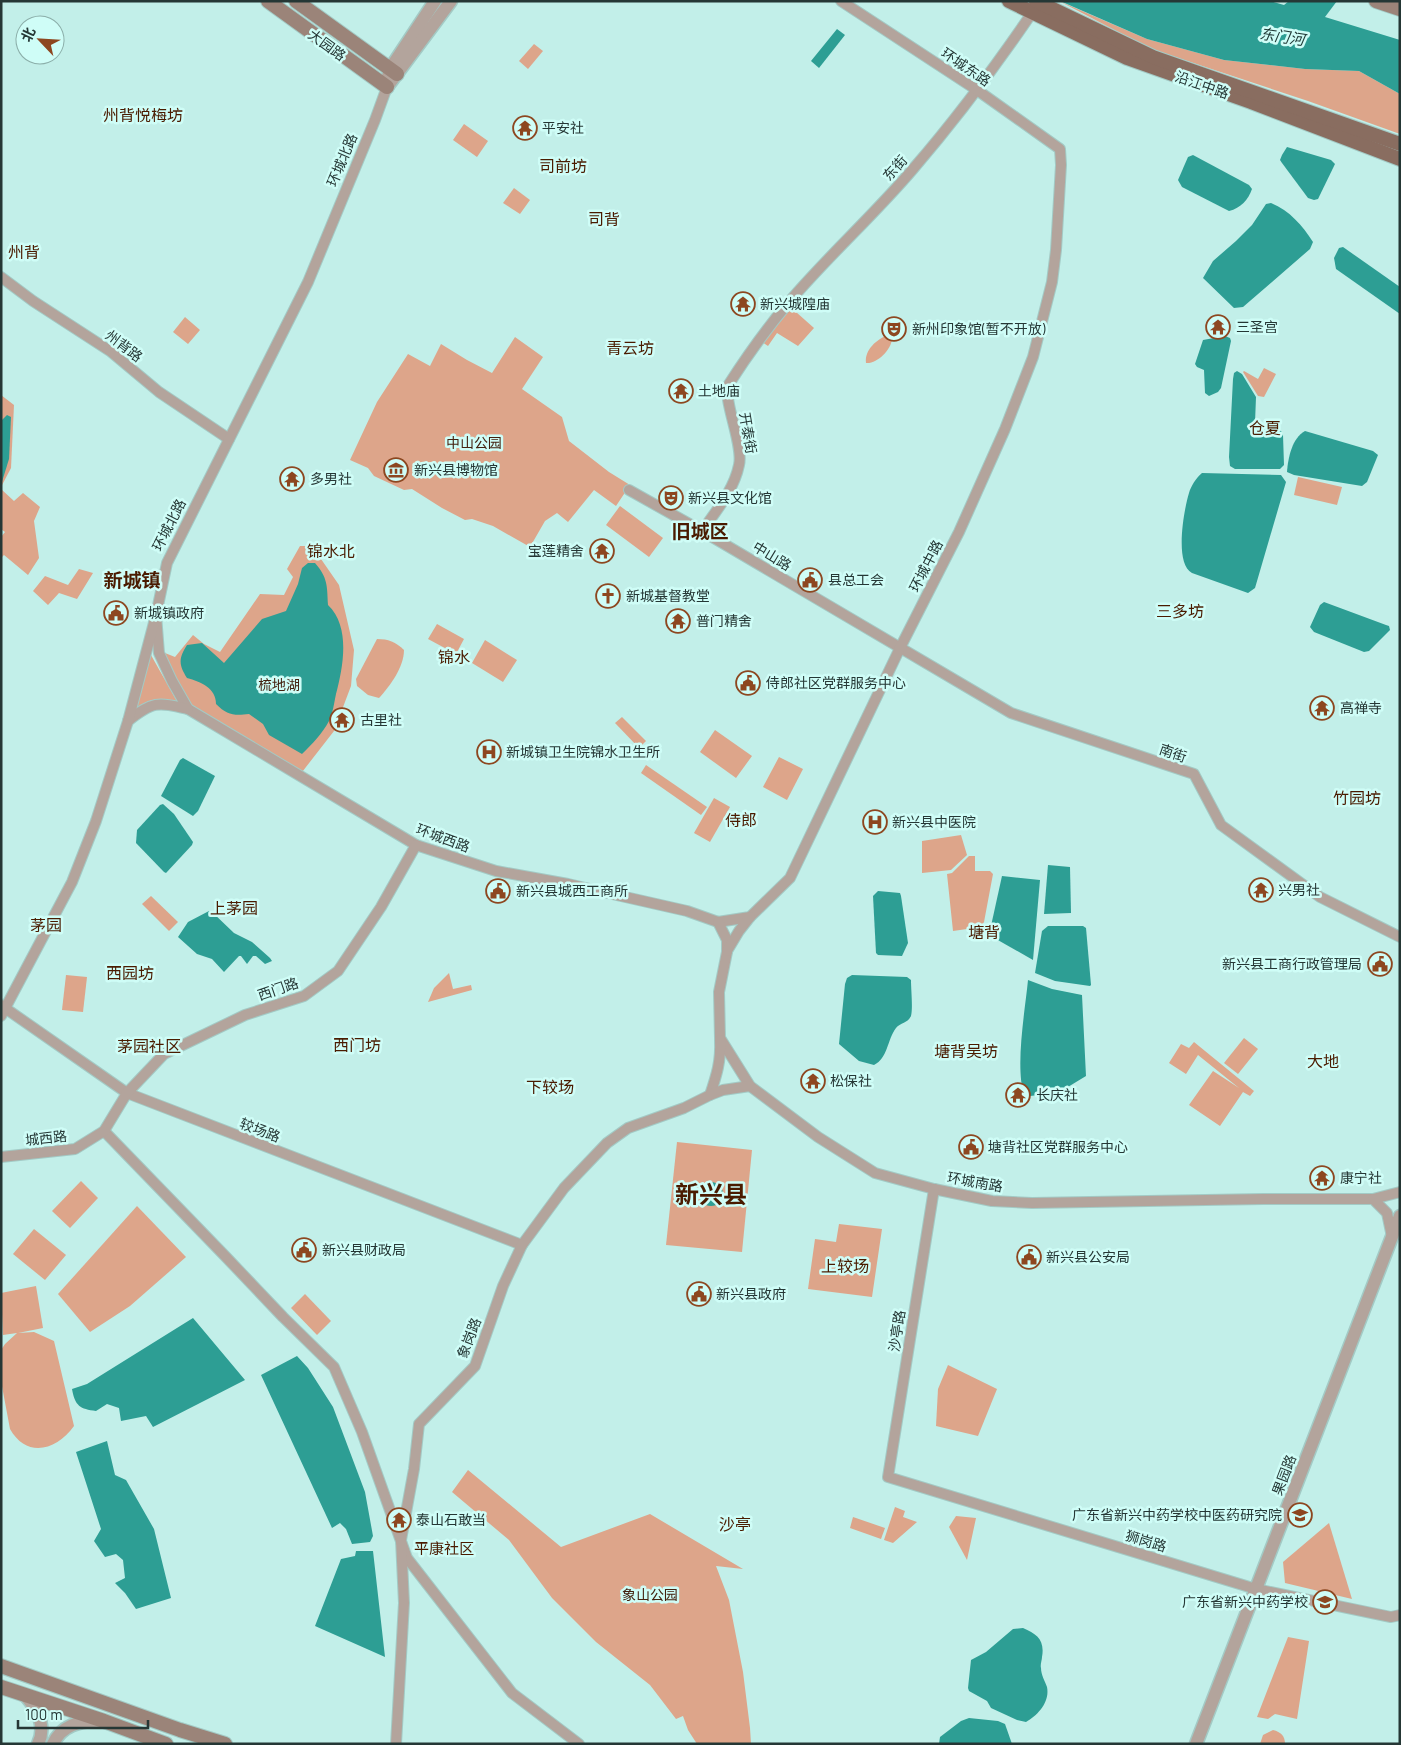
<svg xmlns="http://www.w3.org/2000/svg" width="1401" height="1745" viewBox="0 0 1401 1745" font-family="Barlow,'Noto Sans SC',sans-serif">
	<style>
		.green { fill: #dda58a }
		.water { fill: #2d9e94 }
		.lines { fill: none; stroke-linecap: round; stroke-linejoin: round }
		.minor-casing { stroke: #a3cac5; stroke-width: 12 }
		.tertiary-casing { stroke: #a3cac5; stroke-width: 15 }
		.secondary-casing { stroke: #a3cac5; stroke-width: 16 }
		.primary-casing { stroke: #a3cac5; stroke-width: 16 }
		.minor { stroke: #b3a49c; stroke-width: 10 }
		.tertiary { stroke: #b3a49c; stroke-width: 12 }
		.secondary { stroke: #9b8479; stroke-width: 14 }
		.primary { stroke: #896d60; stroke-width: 14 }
		.labels { text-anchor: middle; stroke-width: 5; stroke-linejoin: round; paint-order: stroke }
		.street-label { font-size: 14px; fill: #253735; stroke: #cffdf7 }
		.poi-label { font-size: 14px; fill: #253735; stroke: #cffdf7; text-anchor: start }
		.park-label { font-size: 14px; fill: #44210f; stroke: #cffdf7 }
		.water-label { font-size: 15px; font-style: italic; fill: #1d3633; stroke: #cffdf7 }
		.neighbourhood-label { font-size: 15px; fill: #4a1b00; stroke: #cffdf7 }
		.quarter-label { font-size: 16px; fill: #4a1b00; stroke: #cffdf7 }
		.district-label { font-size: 19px; font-weight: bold; fill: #4a1b00; stroke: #cffdf7 }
		.town-label { font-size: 24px; font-weight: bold; fill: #4a1b00; stroke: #cffdf7 }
	</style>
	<rect width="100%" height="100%" fill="#c2efe9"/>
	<!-- green -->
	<g class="green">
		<polygon points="1059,1 1147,39 1224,60 1305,69 1359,71 1400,94 1400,134 1308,101 1151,49"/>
		<polygon points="534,44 543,51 528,69 519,61"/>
		<polygon points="464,124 488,141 477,157 453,140"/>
		<polygon points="514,188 530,200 520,214 503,203"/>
		<polygon points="787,304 814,328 798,346 777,333 768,346 759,340"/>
		<polygon points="185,317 200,330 188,344 173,332"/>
		<path d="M888 335 892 339C891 350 877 364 866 363 864 350 877 339 888 335Z"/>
		<polygon points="515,337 543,357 522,389 562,417 569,441 609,472 630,485 616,506 594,490 568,522 557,513 545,521 530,547 493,526 472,519 465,520 442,508 412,489 404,490 374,476 368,468 350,460 377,402 408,354 430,366 441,344 467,360 492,373"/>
		<polygon points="1264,368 1276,374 1264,397 1258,396 1243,372 1244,371 1258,379"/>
		<polygon points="1,395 14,405 11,468 1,487"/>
		<polygon points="1298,477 1342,487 1337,505 1294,495"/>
		<polygon points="1,489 14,501 23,493 40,507 34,521 39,558 28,575 4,555 1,558 1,537 5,532 1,529"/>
		<polygon points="620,506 663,538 649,557 606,525"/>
		<polygon points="300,546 312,546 339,585 354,650 351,686 334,731 299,776 188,709 160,651 175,657 193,635 204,644 220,652 260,594 284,595 293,577 287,569"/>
		<polygon points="79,569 93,573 77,599 59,593 48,605 33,591 45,576 68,585"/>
		<polygon points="437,624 464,639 456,654 428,639"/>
		<path d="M377 639C388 639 396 642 404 650 404 667 390 686 379 698L368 695 357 686 356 679Z"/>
		<polygon points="485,640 517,660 503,682 472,663"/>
		<path d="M147 648 178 703C158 698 151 697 135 710Z"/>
		<polygon points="622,717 646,741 639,748 615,723"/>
		<polygon points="715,730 752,756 736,778 700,752"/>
		<polygon points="779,757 803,769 787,800 763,787"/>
		<polygon points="646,765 707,807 701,815 641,773"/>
		<polygon points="714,798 730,807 710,842 694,833"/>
		<polygon points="961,835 967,855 951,870 922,873 922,841"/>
		<polygon points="969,856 975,856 975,871 990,871 993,874 984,922 981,927 953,931 947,874 952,873"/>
		<polygon points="151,896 178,922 169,931 142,904"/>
		<polygon points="449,973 453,989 471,985 472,990 428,1002 434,988"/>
		<polygon points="66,975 87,977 83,1012 62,1010"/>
		<polygon points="1244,1038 1258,1049 1238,1074 1224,1063"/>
		<polygon points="1194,1042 1254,1091 1250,1096 1243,1092 1220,1126 1189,1105 1213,1071 1239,1088 1198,1055 1186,1074 1169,1063 1181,1044 1189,1048"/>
		<polygon points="677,1142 752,1150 742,1252 666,1245"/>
		<polygon points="81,1181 98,1198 70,1228 52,1211"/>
		<polygon points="137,1206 186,1257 130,1306 90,1332 58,1294"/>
		<polygon points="839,1224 882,1229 872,1297 808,1289 815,1239 836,1242"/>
		<polygon points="34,1229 66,1255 45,1280 13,1254"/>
		<path d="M36 1286 43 1328 18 1333 34 1332 54 1341 74 1426C57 1450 27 1459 10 1429L1 1381V1350L5 1344 17 1333 3 1335 1 1293Z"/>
		<polygon points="305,1294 331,1321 317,1335 291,1308"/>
		<polygon points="948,1365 997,1389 978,1436 936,1426 938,1389"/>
		<polygon points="468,1470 561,1547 650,1514 743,1569 716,1566 729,1600 743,1672 750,1728 751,1744 697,1744 688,1730 683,1716 676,1719 650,1685 596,1642 552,1598 509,1540 452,1492"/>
		<polygon points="895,1507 905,1511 903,1517 917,1522 893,1543 884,1540"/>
		<polygon points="956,1516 976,1518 967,1560 949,1527"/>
		<polygon points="853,1517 885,1528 881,1539 850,1528"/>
		<polygon points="1329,1523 1352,1599 1285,1583 1283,1562"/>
		<polygon points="1288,1637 1309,1641 1297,1719 1275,1714 1268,1719 1257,1717"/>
		<path d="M1273 1730C1281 1732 1285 1736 1285 1744H1260L1263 1735Z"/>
	</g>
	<!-- water -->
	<g class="water">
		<polygon points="1060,1 1270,1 1284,5 1289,1 1337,1 1325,17 1400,40 1400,94 1359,71 1305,69 1224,60 1147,39"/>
		<polygon points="837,29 845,35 819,68 811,61"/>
		<polygon points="1287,147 1331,160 1335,164 1318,199 1314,200 1308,198 1282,163 1280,160 1282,155"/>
		<path d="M1193 155 1249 185 1252 189C1248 200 1241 208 1229 211L1182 187 1178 180 1188 157Z"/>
		<path d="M1271 203C1290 211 1302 225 1313 242L1310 249 1243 307 1234 308 1203 278 1213 261 1236 241 1252 225 1266 204Z"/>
		<polygon points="1343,247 1400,287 1400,314 1336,269 1334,258 1339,248"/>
		<polygon points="1225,336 1230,338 1231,341 1221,388 1218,392 1209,396 1205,393 1204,370 1197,367 1195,364 1203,340"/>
		<polygon points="1237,371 1242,374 1256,397 1255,423 1281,431 1283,435 1284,465 1280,469 1235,469 1230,466 1229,457 1233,379 1234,373"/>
		<polygon points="7,415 11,417 9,459 1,485 1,421"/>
		<path d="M1305 431 1373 451 1378 455 1367 482 1362 486 1294 475 1287 472C1288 458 1292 438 1305 431Z"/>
		<path d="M1202 473 1281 475 1286 482 1255 588 1248 593 1192 573C1174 564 1184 509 1189 493 1191 486 1196 478 1202 473Z"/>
		<path d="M308 563H315C328 578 327 586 328 605 351 627 343 667 336 694 334 703 333 713 329 721 322 734 313 743 302 754L269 735 263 724 249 714C234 716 227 715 216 704 216 688 201 682 187 678 179 665 178 659 187 645L202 643 224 663 262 619 286 611 298 584 302 568Z"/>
		<polygon points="1324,602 1386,625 1389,626 1390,630 1369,651 1364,652 1314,632 1310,627 1320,605"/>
		<polygon points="183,758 215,776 198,811 193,816 161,796 180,760"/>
		<polygon points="163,804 174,814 193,842 192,845 166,873 164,872 136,843 137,830 160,805"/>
		<polygon points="1048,865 1070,867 1071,913 1044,914"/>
		<polygon points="1002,876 1040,880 1033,960 989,935"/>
		<polygon points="878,891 900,893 901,896 908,943 902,956 878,955 876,953 873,896"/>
		<polygon points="209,911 211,911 234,933 252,942 270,958 272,961 265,964 256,956 253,956 247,964 241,956 239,956 224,972 212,959 197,954 178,937 188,922"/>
		<polygon points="1048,926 1083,926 1086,928 1091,985 1090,986 1055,981 1035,973 1042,931"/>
		<path d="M852 975 907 977 911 980C911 990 913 1008 911 1016 908 1023 900 1023 896 1028 887 1040 888 1058 874 1065L859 1061 839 1044 845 984 847 978Z"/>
		<path d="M1028 980 1052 989 1082 995 1086 1076 1058 1093 1030 1096 1024 1095C1015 1066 1025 1011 1028 980Z"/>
		<circle cx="711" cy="1194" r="12"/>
		<path d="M193 1318 245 1380 153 1427 146 1416 121 1421 119 1408 107 1404 96 1411C80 1409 75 1406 72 1389L87 1384Z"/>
		<polygon points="297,1356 308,1368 333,1407 365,1492 373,1536 370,1542 352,1544 346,1529 340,1523 332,1528 261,1375"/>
		<polygon points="107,1441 115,1475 126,1480 154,1529 171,1598 136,1609 125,1593 115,1583 125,1578 123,1560 116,1554 105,1557 94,1541 101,1529 76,1452"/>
		<polygon points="356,1551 373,1551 385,1657 315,1626 341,1559 355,1556"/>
		<path d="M1023 1628C1037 1634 1045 1640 1042 1657 1042 1660 1040 1665 1041 1668 1041 1675 1045 1681 1047 1687 1050 1702 1038 1715 1026 1722L1017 1720 991 1708 987 1701 969 1691 968 1688 971 1660 986 1652 1013 1629Z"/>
		<polygon points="969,1718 998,1721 1005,1724 1012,1744 939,1744 940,1737 961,1721"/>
	</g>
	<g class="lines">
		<!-- minor casing -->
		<g class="minor-casing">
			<g id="minor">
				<polyline points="1,277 33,301 110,351 159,392 229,439"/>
				<polyline points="629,490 702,531 1011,713 1194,774 1221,825 1320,897 1400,937"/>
				<path d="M702 531C716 511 734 490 739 465 744 445 721 396 729 384 747 356 767 328 789 302 828 256 874 215 913 169 957 118 998 63 1036 7"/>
				<polyline points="156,615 159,653 172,681 188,709 416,845 496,871 568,884 687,911 718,922 750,917 790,878 900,648 959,532 1005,429 1033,357 1052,282 1056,250 1061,165 1060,149 977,90 841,1"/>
				<path d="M128 721C153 701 157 702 188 709"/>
				<polyline points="718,922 727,940 727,952 719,992 720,1038 750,1086 818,1137 875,1173 934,1189 992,1201 1032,1203 1263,1199 1373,1199 1400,1192"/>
				<polyline points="727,951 739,931 750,917"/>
				<polyline points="5,1008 127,1093 522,1245"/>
				<polyline points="1,1016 72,882 96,821 128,721 156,615 167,563 308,282 375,120 387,87"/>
				<path d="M710 1095C717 1074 721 1061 720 1040"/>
				<polyline points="104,1131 226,1257 283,1317 334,1367 362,1432 407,1558 512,1693 579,1744"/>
				<polyline points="1,1157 75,1149 104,1131 127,1093 164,1054 245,1015 304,996 338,971 381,907 416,845"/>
				<polyline points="934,1189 888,1477 1256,1589 1391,1617 1400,1615"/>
				<polyline points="1373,1199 1387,1213 1392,1237"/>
				<polyline points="396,1744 404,1603 401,1540 414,1469 419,1424 475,1366 503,1286 522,1245 564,1188 607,1143 628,1128 684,1108 710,1095 723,1090 750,1086"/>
			</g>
		</g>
		<!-- tertiary casing -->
		<g class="tertiary-casing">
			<g id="tertiary">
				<polyline points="388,77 390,69 435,1"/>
				<polyline points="387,87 451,1"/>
				<polyline points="1,1006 5,1008"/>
				<path d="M25 1695C37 1709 47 1726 38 1744"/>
				<path d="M53 1744C61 1726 80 1720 98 1721"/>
				<polyline points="1196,1744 1400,1216"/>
			</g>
		</g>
		<!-- secondary casing -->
		<g class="secondary-casing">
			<g id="secondary">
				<polyline points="268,1 387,87"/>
				<polyline points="296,1 397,74"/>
				<polyline points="1376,1 1400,9"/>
				<polyline points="1,1666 180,1730 225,1744"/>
				<polyline points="1,1687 104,1721 166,1744"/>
			</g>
		</g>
		<!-- primary casing -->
		<g class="primary-casing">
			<g id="primary">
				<polyline points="1009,1 1127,58 1251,102 1400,159"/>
				<polyline points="1036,1 1153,57 1400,144"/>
			</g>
		</g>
		<!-- minor -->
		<use href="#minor" class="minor"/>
		<!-- tertiary -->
		<use href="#tertiary" class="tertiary"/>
		<!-- secondary -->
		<use href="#secondary" class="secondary"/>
		<!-- primary -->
		<use href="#primary" class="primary"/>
	</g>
	<!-- icons -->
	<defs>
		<g id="temple-ring" transform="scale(1.25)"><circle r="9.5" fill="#cffdf7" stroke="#8d4720" stroke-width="1.5"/><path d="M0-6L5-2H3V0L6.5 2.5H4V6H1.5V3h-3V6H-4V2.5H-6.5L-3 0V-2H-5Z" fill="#8d4720"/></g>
		<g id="theatre-ring" transform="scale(1.25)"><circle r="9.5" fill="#cffdf7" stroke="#8d4720" stroke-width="1.5"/><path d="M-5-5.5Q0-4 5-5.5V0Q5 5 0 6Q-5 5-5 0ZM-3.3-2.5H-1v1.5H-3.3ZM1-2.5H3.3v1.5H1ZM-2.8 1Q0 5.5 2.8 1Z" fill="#8d4720"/></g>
		<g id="museum-ring" transform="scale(1.25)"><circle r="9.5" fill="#cffdf7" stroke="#8d4720" stroke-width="1.5"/><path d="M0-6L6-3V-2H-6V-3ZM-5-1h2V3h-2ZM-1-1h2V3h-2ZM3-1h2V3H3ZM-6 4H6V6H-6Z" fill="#8d4720"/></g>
		<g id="civic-ring" transform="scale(1.25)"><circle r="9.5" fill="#cffdf7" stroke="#8d4720" stroke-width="1.5"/><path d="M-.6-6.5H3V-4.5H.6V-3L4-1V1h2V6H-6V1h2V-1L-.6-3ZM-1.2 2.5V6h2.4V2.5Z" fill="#8d4720"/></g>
		<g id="church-ring" transform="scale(1.25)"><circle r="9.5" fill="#cffdf7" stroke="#8d4720" stroke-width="1.5"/><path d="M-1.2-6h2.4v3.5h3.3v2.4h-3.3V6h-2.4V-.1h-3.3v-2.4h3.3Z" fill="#8d4720"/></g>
		<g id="hospital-ring" transform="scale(1.25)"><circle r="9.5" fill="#cffdf7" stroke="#8d4720" stroke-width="1.5"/><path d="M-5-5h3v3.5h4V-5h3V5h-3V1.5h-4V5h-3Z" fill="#8d4720"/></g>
		<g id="university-ring" transform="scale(1.25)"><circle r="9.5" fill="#cffdf7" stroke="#8d4720" stroke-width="1.5"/><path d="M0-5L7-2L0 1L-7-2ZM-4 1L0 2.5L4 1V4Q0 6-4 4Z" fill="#8d4720"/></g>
	</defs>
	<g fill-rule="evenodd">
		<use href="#temple-ring" x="525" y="128"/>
		<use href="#temple-ring" x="743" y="304"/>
		<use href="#temple-ring" x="1218" y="327"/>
		<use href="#theatre-ring" x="894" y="329"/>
		<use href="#temple-ring" x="681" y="391"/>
		<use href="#museum-ring" x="396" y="470"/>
		<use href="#temple-ring" x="292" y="479"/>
		<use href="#theatre-ring" x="671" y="498"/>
		<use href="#temple-ring" x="602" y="551"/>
		<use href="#civic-ring" x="810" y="580"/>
		<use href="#church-ring" x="608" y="596"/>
		<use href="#civic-ring" x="116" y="613"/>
		<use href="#temple-ring" x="678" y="621"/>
		<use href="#civic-ring" x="748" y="683"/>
		<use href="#temple-ring" x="1322" y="708"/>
		<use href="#temple-ring" x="342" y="720"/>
		<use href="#hospital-ring" x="489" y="752"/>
		<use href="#hospital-ring" x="875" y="822"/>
		<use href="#temple-ring" x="1261" y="890"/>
		<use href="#civic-ring" x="498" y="891"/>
		<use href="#civic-ring" x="1380" y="964"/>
		<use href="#temple-ring" x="813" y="1081"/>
		<use href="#temple-ring" x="1018" y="1095"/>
		<use href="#civic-ring" x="971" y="1147"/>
		<use href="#temple-ring" x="1322" y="1178"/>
		<use href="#civic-ring" x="304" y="1250"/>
		<use href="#civic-ring" x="1029" y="1257"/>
		<use href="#civic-ring" x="699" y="1294"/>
		<use href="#university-ring" x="1300" y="1515"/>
		<use href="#temple-ring" x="399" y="1520"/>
		<use href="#university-ring" x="1325" y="1602"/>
	</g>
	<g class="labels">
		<!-- street labels -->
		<g class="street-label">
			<text transform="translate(327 45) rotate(36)" y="5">大园路</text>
			<text transform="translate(966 67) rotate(34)" y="5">环城东路</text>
			<text transform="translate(1202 85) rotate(19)" y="5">沿江中路</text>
			<text transform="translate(342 160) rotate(-67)" y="5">环城北路</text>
			<text transform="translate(895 168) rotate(-48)" y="5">东街</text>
			<text transform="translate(124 346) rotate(37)" y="5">州背路</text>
			<text transform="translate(748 433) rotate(80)" y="5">开泰街</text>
			<text transform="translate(169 525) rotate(-63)" y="5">环城北路</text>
			<text transform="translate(772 556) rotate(31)" y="5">中山路</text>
			<text transform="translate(926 566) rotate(-63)" y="5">环城中路</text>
			<text transform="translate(1173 753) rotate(19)" y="5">南街</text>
			<text transform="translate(443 838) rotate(20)" y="5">环城西路</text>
			<text transform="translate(278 989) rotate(-19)" y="5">西门路</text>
			<text transform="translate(260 1130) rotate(21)" y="5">较场路</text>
			<text transform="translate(46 1138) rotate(-6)" y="5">城西路</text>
			<text transform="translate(975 1182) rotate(10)" y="5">环城南路</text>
			<text transform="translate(897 1331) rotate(-81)" y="5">沙亭路</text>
			<text transform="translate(469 1338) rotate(-69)" y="5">象岗路</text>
			<text transform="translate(1284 1475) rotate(-69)" y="5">果园路</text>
			<text transform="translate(1146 1541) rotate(17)" y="5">狮岗路</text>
		</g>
		<!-- poi labels -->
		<g class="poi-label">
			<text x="542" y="133">平安社</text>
			<text x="760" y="309">新兴城隍庙</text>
			<text x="1236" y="332">三圣宫</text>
			<text x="912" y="334">新州印象馆(暂不开放)</text>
			<text x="698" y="396">土地庙</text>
			<text x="414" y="475">新兴县博物馆</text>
			<text x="310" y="484">多男社</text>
			<text x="688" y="503">新兴县文化馆</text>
			<text x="584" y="556" text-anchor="end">宝莲精舍</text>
			<text x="828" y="585">县总工会</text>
			<text x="626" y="601">新城基督教堂</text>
			<text x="134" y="618">新城镇政府</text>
			<text x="696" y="626">普门精舍</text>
			<text x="766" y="688">侍郎社区党群服务中心</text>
			<text x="1340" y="713">高禅寺</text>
			<text x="360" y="725">古里社</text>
			<text x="506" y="757">新城镇卫生院锦水卫生所</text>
			<text x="892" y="827">新兴县中医院</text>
			<text x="1278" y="895">兴男社</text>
			<text x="516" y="896">新兴县城西工商所</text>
			<text x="1362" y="969" text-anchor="end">新兴县工商行政管理局</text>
			<text x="830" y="1086">松保社</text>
			<text x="1036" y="1100">长庆社</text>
			<text x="988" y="1152">塘背社区党群服务中心</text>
			<text x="1340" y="1183">康宁社</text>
			<text x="322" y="1255">新兴县财政局</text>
			<text x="1046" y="1262">新兴县公安局</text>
			<text x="716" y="1299">新兴县政府</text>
			<text x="1282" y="1520" text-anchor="end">广东省新兴中药学校中医药研究院</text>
			<text x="416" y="1525">泰山石敢当</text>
			<text x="1308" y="1607" text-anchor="end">广东省新兴中药学校</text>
		</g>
		<!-- park labels -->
		<g class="park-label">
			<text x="474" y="448">中山公园</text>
			<text x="279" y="690">梳地湖</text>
			<text x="650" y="1600">象山公园</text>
		</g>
		<!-- water labels -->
		<g class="water-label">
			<text transform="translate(1282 37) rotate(9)" y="5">东门河</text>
		</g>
		<!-- neighbourhood labels -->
		<g class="neighbourhood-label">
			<text x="444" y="1554">平康社区</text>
		</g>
		<!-- quarter labels -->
		<g class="quarter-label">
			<text x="143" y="121">州背悦梅坊</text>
			<text x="563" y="172">司前坊</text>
			<text x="604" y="225">司背</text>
			<text x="24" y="258">州背</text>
			<text x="630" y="354">青云坊</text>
			<text x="1265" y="434">仓夏</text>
			<text x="331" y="557">锦水北</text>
			<text x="1180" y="617">三多坊</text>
			<text x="454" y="663">锦水</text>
			<text x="1357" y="804">竹园坊</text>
			<text x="741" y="826">侍郎</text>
			<text x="234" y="914">上茅园</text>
			<text x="46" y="931">茅园</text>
			<text x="984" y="938">塘背</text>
			<text x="130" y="979">西园坊</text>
			<text x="357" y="1051">西门坊</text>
			<text x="149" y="1052">茅园社区</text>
			<text x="966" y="1057">塘背吴坊</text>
			<text x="1323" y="1067">大地</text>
			<text x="550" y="1093">下较场</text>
			<text x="845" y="1272">上较场</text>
			<text x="735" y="1530">沙亭</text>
		</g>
		<!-- district labels -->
		<g class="district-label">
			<text x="700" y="538">旧城区</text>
			<text x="132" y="587">新城镇</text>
		</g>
		<!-- town labels -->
		<g class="town-label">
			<text x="711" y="1203">新兴县</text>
		</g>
	</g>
	<!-- border -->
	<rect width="1401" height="1745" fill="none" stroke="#253735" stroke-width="5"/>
	<!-- north arrow -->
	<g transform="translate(40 40) rotate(295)"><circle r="24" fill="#cffdf7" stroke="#8baea9"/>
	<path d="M0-4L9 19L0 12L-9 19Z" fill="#8d4720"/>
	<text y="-8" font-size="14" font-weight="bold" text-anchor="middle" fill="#253735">北</text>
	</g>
	<!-- scale -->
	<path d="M18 1720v8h130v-8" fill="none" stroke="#253735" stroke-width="2.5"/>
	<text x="25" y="1720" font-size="15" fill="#253735" stroke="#cffdf7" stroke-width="4" paint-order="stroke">100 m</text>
</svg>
